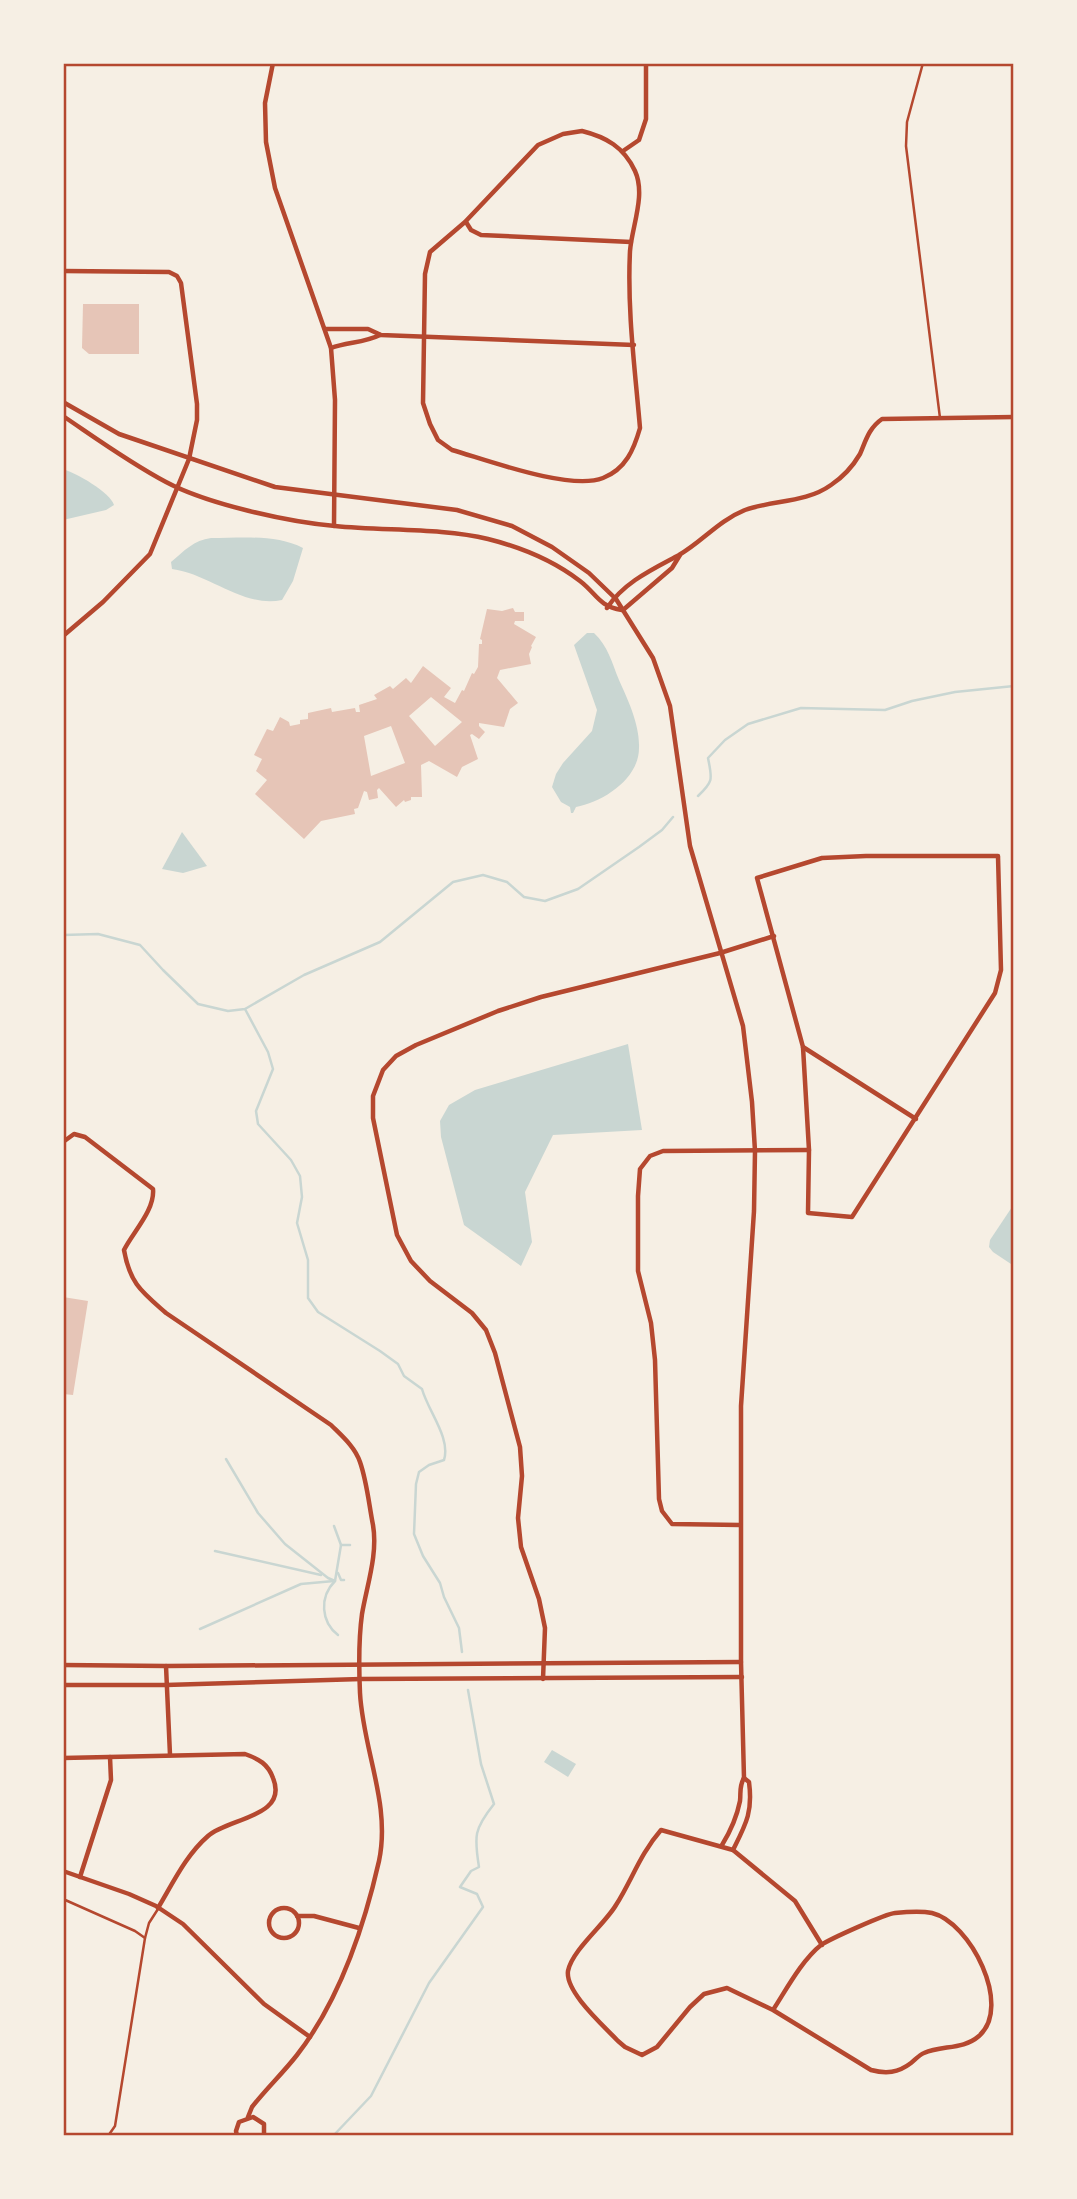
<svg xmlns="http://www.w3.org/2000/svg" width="1077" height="2199" viewBox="0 0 1077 2199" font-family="'PT Sans Narrow',sans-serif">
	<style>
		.water { fill: #c9d6d2 }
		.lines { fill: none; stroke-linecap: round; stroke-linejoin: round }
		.stream { stroke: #c9d6d2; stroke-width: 2.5 }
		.building { fill: #e6c5b7; fill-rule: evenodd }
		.service { stroke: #b5482f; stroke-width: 2.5 }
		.minor { stroke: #b5482f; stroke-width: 4.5 }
		.neatline { fill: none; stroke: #b5482f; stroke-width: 2.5 }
	</style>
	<rect width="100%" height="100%" fill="#f6efe4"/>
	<!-- water -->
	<g class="water">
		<path d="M63 469C76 473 110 492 114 505L106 510 63 520Z"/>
		<path d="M211 538C241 538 276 534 303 548L293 581 282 600C243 608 210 574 172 569L171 562C184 551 194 540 211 538Z"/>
		<path d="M587 633H594C608 646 612 663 619 680 628 700 640 725 639 748 639 779 603 802 576 807L573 813H571L570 807 561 802 552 787 556 774 563 763 592 731 597 710 574 645Z"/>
		<polygon points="182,832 207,866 183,873 162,869"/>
		<polygon points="628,1044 642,1130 553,1135 525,1192 532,1242 521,1266 464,1225 441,1137 440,1121 449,1105 475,1090"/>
		<polygon points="1014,1204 1014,1266 993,1252 989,1247 990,1240"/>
		<polygon points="552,1750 576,1764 568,1777 544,1762"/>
	</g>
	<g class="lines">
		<!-- stream -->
		<g class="stream">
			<path d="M698 796C714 781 712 779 708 758L725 740 748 724 801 708 885 710 912 701 955 692 1014 686"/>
			<polyline points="63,935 98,934 140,945 163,970 198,1004 228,1011 245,1009 304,975 380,942 453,882 483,875 507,882 524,897 545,901 578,889 639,847 662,830 673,817"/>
			<path d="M245 1009 268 1052 273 1069 256 1111 258 1124 291 1160 300 1176 302 1197 297 1223 308 1260V1298L318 1312 380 1351 398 1364 404 1376 422 1389C428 1411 451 1438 444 1460L429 1465 419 1472 416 1484 414 1534 423 1556 440 1583 444 1597 459 1628 462 1652"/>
			<polyline points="226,1459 258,1513 285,1544 328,1578 335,1581 341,1545 350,1545"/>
			<polyline points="334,1526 341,1545"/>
			<polyline points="215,1551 321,1575"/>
			<polyline points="338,1573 341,1580 344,1580"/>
			<path d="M335 1581C319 1597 321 1622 338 1635"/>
			<polyline points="200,1629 301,1584 334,1581"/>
			<path d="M333 2136 371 2096 429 1983 483 1907 477 1894 460 1887 471 1871 479 1867C474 1836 474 1829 494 1804L481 1764 468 1690"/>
		</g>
	</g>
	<!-- building -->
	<g class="building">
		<polygon points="83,304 139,304 139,354 89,354 82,348"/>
		<path d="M513 608 515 612H524V621H515L514 624 536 637 531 646 532 647 529 654 531 664 500 670 497 678 518 703 510 709 504 727 479 723V726L485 732 479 739 472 734 470 735 478 759 462 767 457 777 429 761 421 765 422 797H411V800L405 802 404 800 396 807 379 788 377 790 378 798 369 800 367 792 364 791 358 808 354 809 355 814 321 821 304 839 255 794 267 780 256 771 262 759 254 755 267 729 273 731 280 717 289 722 290 726 300 724V720L308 719V713L331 708 332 712 355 708 356 712H360L359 705 377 699 374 695 390 686 393 689 406 678 411 683 423 666 451 688 444 697 455 703 462 690 464 691 472 673 474 674 478 667 479 644H482V640L480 639 487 609 502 611ZM431 697 462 722 435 746 409 716ZM391 726 405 763 371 776 364 736Z"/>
		<polygon points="63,1297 88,1301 73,1395 63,1394"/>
	</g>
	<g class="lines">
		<!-- service -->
		<g class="service">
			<polyline points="923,63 907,122 906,146 940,418"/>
			<polyline points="63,1899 135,1931 145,1938"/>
			<polyline points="108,2136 115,2126 145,1938 149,1923 158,1909"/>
		</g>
		<!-- minor -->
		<g class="minor">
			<polyline points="273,63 265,103 266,142 275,188 331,348 335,400 334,526"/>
			<path d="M582 131C606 137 624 147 635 171 646 195 632 226 630 251 627 310 635 369 640 428 634 449 626 469 603 478 570 491 487 460 452 450L438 440 430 424 423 403 425 274 430 252 465 222 538 145 563 134Z"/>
			<polyline points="623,151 639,140 646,119 646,63"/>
			<polyline points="466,222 471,230 481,235 631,242"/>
			<polyline points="325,329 368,329 381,335 634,345"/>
			<path d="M331 348C347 342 364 343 380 335"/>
			<path d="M63 402 119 434 275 487 457 510 512 526 552 547 589 573 616 599 653 658 670 706 690 846 743 1026 752 1102 755 1151 754 1211 741 1406V1662L744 1778C739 1786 741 1792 740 1801 737 1816 730 1832 722 1845"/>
			<path d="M63 416C97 439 130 463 166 482 207 504 288 522 335 526 384 531 442 528 488 539 520 547 554 561 580 581 597 594 598 606 622 610"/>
			<path d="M607 608C624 582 653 569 679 555 703 541 718 521 745 510 773 500 806 503 831 485 843 477 853 466 860 454 866 440 869 428 882 419L1014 417"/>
			<polyline points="623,610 672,568 680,555"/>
			<polyline points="63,636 103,602 150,554 189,459 197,420 197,404 181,283 177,276 169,272 64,271"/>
			<polygon points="866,856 998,856 1001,970 995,993 852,1217 808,1213 809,1150 803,1047 757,878 822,858"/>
			<polyline points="803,1047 916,1119"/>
			<path d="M63 1142 74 1134 85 1137 153 1189C155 1210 133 1232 124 1250 130 1284 142 1292 166 1313L331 1425C342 1436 355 1447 360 1462 367 1482 369 1505 373 1525 378 1554 367 1585 362 1614 359 1636 359 1671 360 1693 363 1750 391 1804 379 1861 364 1927 339 2001 297 2055 283 2073 266 2089 252 2107L248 2117"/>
			<polyline points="740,1525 672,1524 662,1511 659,1499 655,1360 651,1323 638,1271 638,1196 640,1169 650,1156 663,1151 809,1150"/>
			<polyline points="63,1665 166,1666 741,1662"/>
			<polyline points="166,1666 170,1755"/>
			<polyline points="543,1679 545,1628 539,1599 521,1547 518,1518 522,1476 520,1447 495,1353 486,1330 472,1313 430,1281 411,1261 397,1235 373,1118 373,1096 383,1070 396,1056 416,1045 498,1011 541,997 720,953 774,936"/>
			<polyline points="63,1685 166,1685 361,1679 742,1677"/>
			<path d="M63 1758 245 1754C259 1759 268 1764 273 1778 289 1817 228 1818 208 1836 186 1855 173 1883 158 1908"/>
			<path d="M733 1850C746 1824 753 1812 749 1782L744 1778"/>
			<polyline points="63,1871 129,1894 156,1906 183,1924 264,2004 310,2037"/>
			<polyline points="80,1877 111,1780 110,1757"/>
			<circle cx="284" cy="1923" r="15"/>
			<polyline points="297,1916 314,1916 359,1928"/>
			<path d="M773 2010C786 1990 802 1960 821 1945 830 1939 885 1914 895 1913 905 1912 922 1911 932 1913 970 1922 1013 2006 979 2036 963 2050 942 2045 924 2053 919 2055 915 2060 911 2063 898 2073 886 2074 871 2070L773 2010 727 1988 704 1994 690 2007 657 2047 642 2055 625 2047 618 2041C604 2026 565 1992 568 1971 572 1950 605 1924 616 1905 632 1880 640 1854 661 1830L733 1850 795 1901 822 1945"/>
			<polyline points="237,2136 236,2131 239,2122 253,2117 264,2124 264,2136"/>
		</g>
	</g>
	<!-- border -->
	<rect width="1077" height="2199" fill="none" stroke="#f6efe4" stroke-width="130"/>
	<rect x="65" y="65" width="947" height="2069" class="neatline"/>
</svg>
